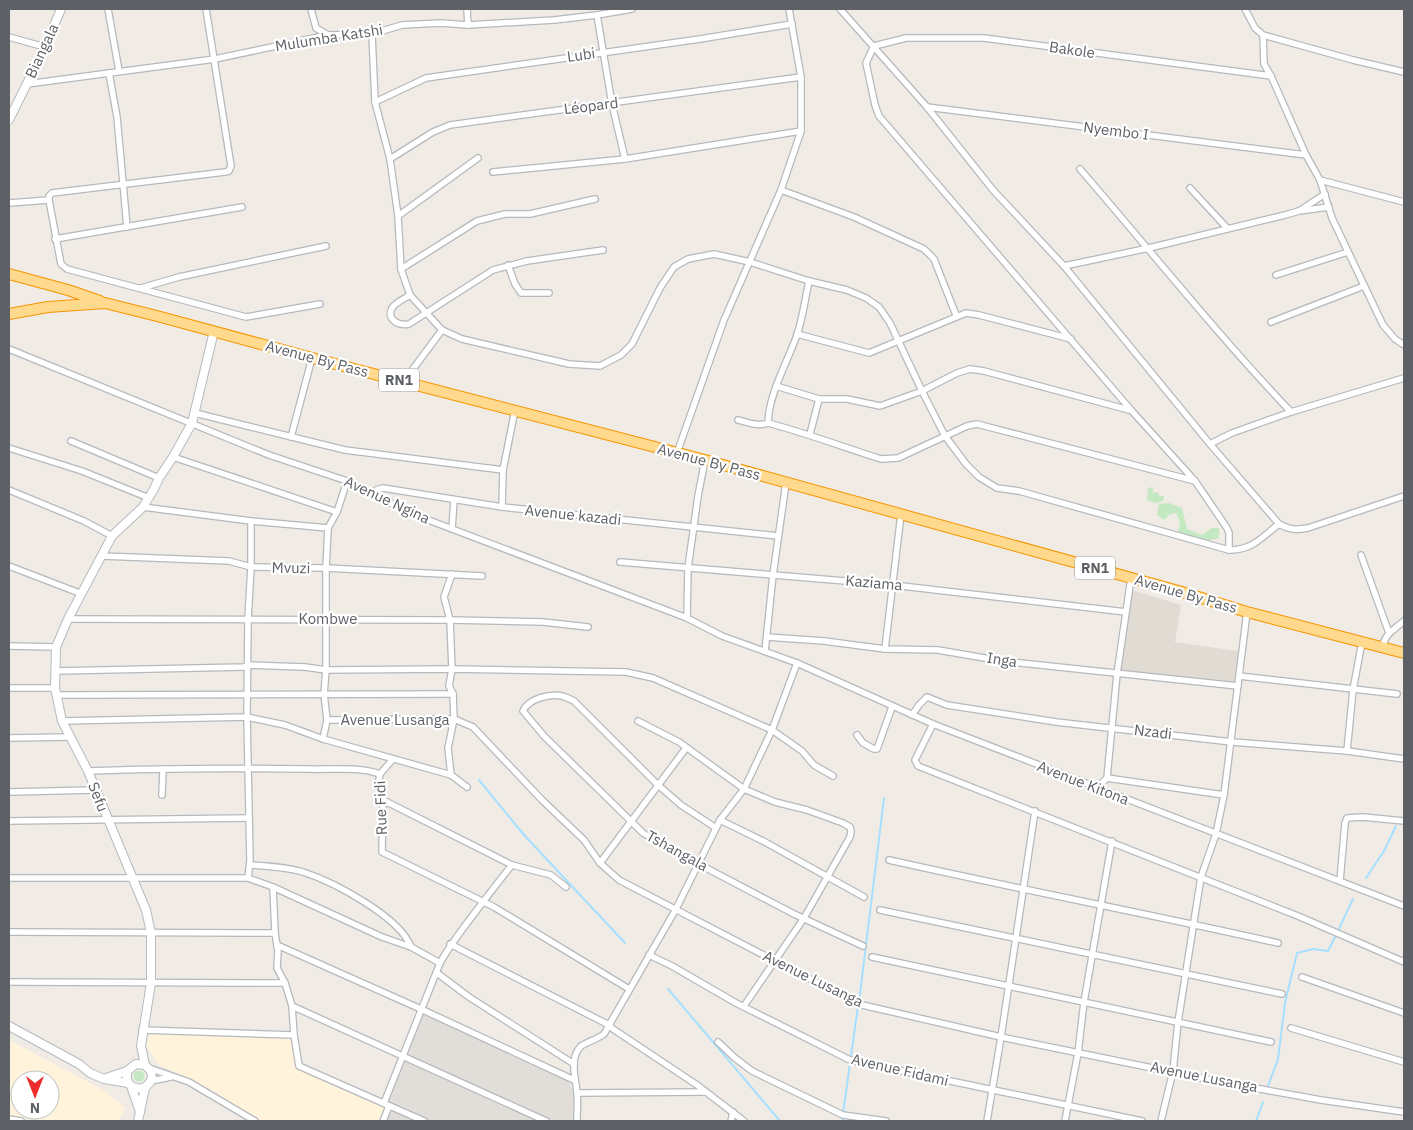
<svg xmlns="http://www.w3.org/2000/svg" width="1413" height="1130" viewBox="0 0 1413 1130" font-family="'IBM Plex Sans',sans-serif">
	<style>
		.commercial { fill: #fff4db; fill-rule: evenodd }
		.industrial { fill: #e1ded9 }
		.education { fill: #e0dbd3 }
		.green { fill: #c4e8c1 }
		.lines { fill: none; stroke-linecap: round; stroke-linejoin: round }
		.stream { stroke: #a6dfff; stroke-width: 2 }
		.street-casing { stroke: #b5b8bc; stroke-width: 8 }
		.secondary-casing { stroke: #b6babf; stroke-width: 10 }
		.highway-casing { stroke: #f59500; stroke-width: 12 }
		.street { stroke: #fff; stroke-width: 5.5 }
		.secondary { stroke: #fff; stroke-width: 8 }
		.highway { stroke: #ffd98d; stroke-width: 10 }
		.labels { text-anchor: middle; stroke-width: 4.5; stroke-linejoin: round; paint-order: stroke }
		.shield { fill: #fff; stroke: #8e9094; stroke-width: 1 }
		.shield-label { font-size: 14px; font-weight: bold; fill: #5d6166 }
		.street-label { font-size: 15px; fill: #5d6166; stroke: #fff }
	</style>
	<rect width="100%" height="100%" fill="#f0ece5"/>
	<!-- commercial -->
	<g class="commercial">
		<polygon points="149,1033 295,1039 299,1066 389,1106 383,1121 257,1121 203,1086 158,1064 147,1047"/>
		<path d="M9 1040 105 1091 125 1108 119 1121H39L9 1115ZM20 1080H50V1110H20Z"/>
	</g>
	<!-- industrial -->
	<g class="industrial">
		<polygon points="423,1010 569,1082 574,1093 575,1121 550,1121 404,1056"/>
		<polygon points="402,1058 541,1121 431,1121 388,1103"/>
		<polygon points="391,1108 419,1121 385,1121"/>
	</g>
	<!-- education -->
	<polygon class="education" points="1132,590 1181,605 1175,642 1238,651 1235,682 1120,671"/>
	<!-- green -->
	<g class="green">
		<polygon points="1153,487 1153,493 1157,492 1160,496 1164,496 1163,501 1155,503 1147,500 1148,488"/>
		<path d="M1169 503 1182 508 1187 529 1202 535 1212 528H1219V538C1201 543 1194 541 1178 532L1180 522 1176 513 1170 514 1164 520 1157 515 1159 504Z"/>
		<circle cx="139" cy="1076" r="5.5"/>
	</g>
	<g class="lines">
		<!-- stream -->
		<g class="stream">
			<polyline points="479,780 525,836 625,943"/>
			<polyline points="1366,878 1384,851 1396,826"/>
			<polyline points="1338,931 1353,899"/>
			<polyline points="668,989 780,1121"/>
			<polyline points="859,1002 884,798"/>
			<polyline points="1268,1086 1278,1059 1285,1003 1297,953 1313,949 1328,951 1336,935"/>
			<polyline points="842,1121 858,1006"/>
			<polyline points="1256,1121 1263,1102"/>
		</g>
		<!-- street casing -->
		<g class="street-casing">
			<g id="street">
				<polyline points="108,9 119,71"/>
				<polyline points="206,9 231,166 229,171 225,172 52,193 49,196 49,200 61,264 67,269 246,317 320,304"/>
				<polyline points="311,9 316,28 328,35"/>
				<polyline points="467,9 468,25"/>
				<polyline points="840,9 927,107 993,190 1064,266 1210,444 1279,524"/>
				<polyline points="1245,9 1255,28 1263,35 1264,64 1271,76 1306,155 1320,180 1332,218 1383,325 1395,339 1404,345"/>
				<polyline points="597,15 612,104 625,159"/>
				<path d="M372 34 375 102 390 159 398 216 401 269 410 295 442 330 462 339 569 364 600 366 621 355 632 344 660 288 674 267 688 259 714 254 750 262 809 281 847 290 866 298 879 307 890 323 922 391 945 436 966 464 979 477 997 488 1019 491 1229 550C1253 550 1262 537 1279 524 1290 530 1296 530 1308 528L1404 496"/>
				<polyline points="1263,35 1353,60 1404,72"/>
				<polyline points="9,37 45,47"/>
				<polyline points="109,73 117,117 127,227"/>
				<polyline points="27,84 215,59 328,35 372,34 402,25 441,23 468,25 554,20 597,15 632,9"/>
				<polyline points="375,102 426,78 700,39 792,24"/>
				<polyline points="927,107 1306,155"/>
				<polyline points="390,159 433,132 450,125 801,77"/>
				<path d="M1080 169C1150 250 1217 334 1291 412"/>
				<polyline points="493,172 625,159 801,131"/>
				<polyline points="1320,180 1404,202"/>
				<polyline points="1190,188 1227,228"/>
				<polyline points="781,190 854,217 924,249 934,259 956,315"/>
				<polyline points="9,203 49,200"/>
				<polyline points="1299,211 1329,207"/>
				<polyline points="398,216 478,158"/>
				<polyline points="55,239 242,207"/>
				<polyline points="508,265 515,284 521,293 549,293"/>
				<polyline points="1064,266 1149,248 1285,215 1299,211 1325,194"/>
				<polyline points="401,269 477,221 505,214 530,214 595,199"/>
				<polyline points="1276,275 1348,252"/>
				<path d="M809 281C805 299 803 317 797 335 787 363 769 393 768 423 806 433 843 447 881 459L898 458 967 426 977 424 1195 481"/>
				<polyline points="141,288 179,277 326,246"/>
				<path d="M410 295C404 299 396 302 392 308 386 320 399 326 409 324L493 270 527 261 603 250"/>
				<polyline points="1271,322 1364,286"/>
				<polyline points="797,334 869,353 966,313 979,315 1071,339"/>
				<polyline points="9,349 269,455 347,481 410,513 687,618 722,636 797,663 933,724 1404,906"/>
				<polyline points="404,381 442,330"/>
				<polyline points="776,386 819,399 847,399 880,406 922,391 957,373 970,369 984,371 1129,410"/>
				<polyline points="195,413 345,450 503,470"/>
				<path d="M738 420C747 422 758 427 768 423"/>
				<polyline points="810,434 819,399"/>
				<polyline points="291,437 312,358"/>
				<polyline points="71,441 159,478"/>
				<polyline points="1210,444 1232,433 1291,412 1404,378"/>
				<polyline points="9,448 82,471 149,498"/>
				<polyline points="677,453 724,320 781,190 801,131 801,77 789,9"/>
				<polyline points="173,457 337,512"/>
				<polyline points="9,490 84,521 112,536"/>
				<polyline points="374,496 376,490 383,488 502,507 778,536"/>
				<polyline points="143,507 251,521 328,528"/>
				<polyline points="502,507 503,470 515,410"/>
				<polyline points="452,529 454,500"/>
				<polyline points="1229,550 1229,533 1227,528 1195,481 1131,410 879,116 875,105 866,63 874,46 906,38 984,38 1271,76"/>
				<polyline points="1361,555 1389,633"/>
				<polyline points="102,556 229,561 251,567 326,568 482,576"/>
				<polyline points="620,562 893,585 1126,612"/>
				<polyline points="9,566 82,594"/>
				<polyline points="687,618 688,568 698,496 705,460"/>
				<polyline points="68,619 450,620 543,622 588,627"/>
				<polyline points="767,637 824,641 885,649 938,650 1002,661 1238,686"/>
				<polyline points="9,646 56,647"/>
				<path d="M1388 647 1383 645C1385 634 1396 628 1404 621"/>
				<polyline points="885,649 901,514"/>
				<polyline points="765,651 773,575 786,483"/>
				<polyline points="56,671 244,667 248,665 305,667 326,670 452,669 626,672 653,678 772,730 802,751 814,765 833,776"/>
				<polyline points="1239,676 1397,694"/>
				<polyline points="9,688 55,688"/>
				<polyline points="56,695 453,694"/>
				<polyline points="912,715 919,705 927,697 947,705 1056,722 1232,742 1347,751 1404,759"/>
				<polyline points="327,720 454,719 473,727 542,800 584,840 600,863 619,880 858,1004 1001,1037 1211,1080 1321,1100 1404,1112"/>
				<polyline points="62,721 247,717 285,725 323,739 451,775 467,787"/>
				<polyline points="638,721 679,742 744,789 775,802 807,810 843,823 850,827 851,831 850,837 804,918 744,1006"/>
				<polyline points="933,724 915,760 918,766 1298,916 1404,962"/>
				<polyline points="857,735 863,743 874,749 877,749 892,707"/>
				<polyline points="9,738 70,737"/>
				<polyline points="323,739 327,720 324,694 326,670 326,568 328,528 337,512 347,481"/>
				<polyline points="1347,751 1353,690 1362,642"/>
				<path d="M88 771C161 768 235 768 308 769 332 770 357 766 380 774L379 780 383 800 382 852 494 907 629 989"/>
				<polyline points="380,774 393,759"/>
				<polyline points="451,775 448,748 454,719 453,694 449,686 452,669 450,620 444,597 452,574"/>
				<polyline points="1107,778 1224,795"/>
				<polyline points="1097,788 1107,778 1117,674 1131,578"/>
				<polyline points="9,792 95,790"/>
				<polyline points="162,795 163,769"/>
				<polyline points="383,800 512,865 551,875 566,887"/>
				<polyline points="720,820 763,841 864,897"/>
				<polyline points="9,821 249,818"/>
				<path d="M716 828 681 805 658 785 574 701C570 699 566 697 562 696 550 693 528 699 523 711L544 736 643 833 668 848 794 914 863 946"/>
				<path d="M889 860C1018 889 1149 914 1278 943"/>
				<polyline points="600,863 686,748"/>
				<path d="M250 865C268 866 286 867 303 872 334 882 400 917 411 947"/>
				<polyline points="9,878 248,878 273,887 382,937 411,947 440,963"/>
				<polyline points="248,878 250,860 247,717 248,619 251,567 251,521"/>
				<polyline points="1340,881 1345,823 1347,818 1363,817 1404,821"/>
				<polyline points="273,887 275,933 278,951 277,968 285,983 292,1006 294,1035 299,1066 424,1121"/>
				<polyline points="880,910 1282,994"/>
				<polyline points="9,932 275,933"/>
				<polyline points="450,944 609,1025 613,1029 697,1085 744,1121"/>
				<polyline points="277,945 423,1010 574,1080"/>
				<polyline points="649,955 672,966 736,1003 850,1060 1142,1121"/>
				<polyline points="872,957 1271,1042"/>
				<polyline points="437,973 469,997 574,1064"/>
				<polyline points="1302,977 1404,1013"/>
				<polyline points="9,982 285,983"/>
				<polyline points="292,1006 546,1121"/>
				<polyline points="1291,1028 1404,1062"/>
				<polyline points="142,1030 294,1035"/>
				<polyline points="718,1042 735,1058 752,1071 843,1115 886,1121"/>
				<polyline points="149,1068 189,1082 255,1121"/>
				<polyline points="151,1081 171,1077"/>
				<polyline points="577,1093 705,1092"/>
				<path d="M384 1103 440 963C453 940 468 922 483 902 493 889 502 877 512 865"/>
				<polyline points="9,1119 21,1121"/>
				<polyline points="383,1121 389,1106"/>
				<path d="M577 1121C577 1112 578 1102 577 1093 576 1079 569 1060 580 1047 584 1043 598 1039 604 1034L676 909 720 820 744 789 772 730 797 663"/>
				<polyline points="731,1121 733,1112"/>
				<polyline points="987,1121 1001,1037 1035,811"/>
				<polyline points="1065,1121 1078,1053 1084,1002 1112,841"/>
				<polyline points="1161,1121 1173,1071 1178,1022 1201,877 1216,834 1224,795 1247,612"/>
			</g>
		</g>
		<!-- secondary casing -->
		<g class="secondary-casing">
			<g id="secondary">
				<polyline points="9,120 45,47 61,9"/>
				<polyline points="9,1026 79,1064 90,1073 104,1079 128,1083"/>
				<path d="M145 1065 136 1064 127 1071V1081C134 1092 147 1091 152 1078L151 1071 145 1065 141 1046 151 983V933L146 910 133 879 88 771 62 721 55 688 56 647 68 619 112 536 143 507 154 489 159 478 173 457 192 423 214 331"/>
				<polyline points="106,1078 127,1071"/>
				<polyline points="131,1086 140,1112"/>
				<polyline points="138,1121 145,1088"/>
			</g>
		</g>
		<!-- highway casing -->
		<g class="highway-casing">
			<g id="highway">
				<polyline points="9,274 68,290 100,301"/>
				<polyline points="9,314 48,307 105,303 157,316 312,358 705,460 1182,592 1247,612 1404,653"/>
			</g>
		</g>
		<!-- street -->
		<use href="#street" class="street"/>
		<!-- secondary -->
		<use href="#secondary" class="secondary"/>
		<!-- highway -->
		<use href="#highway" class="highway"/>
	</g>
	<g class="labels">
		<!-- shield labels -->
		<g class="shield">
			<rect x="379" y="368.5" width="40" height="23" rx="4"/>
			<rect x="1075" y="556.5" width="40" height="23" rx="4"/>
		</g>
		<g class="shield-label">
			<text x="399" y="385">RN1</text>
			<text x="1095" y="573">RN1</text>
		</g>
		<!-- street labels -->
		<g class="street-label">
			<text transform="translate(329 38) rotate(-9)" y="5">Mulumba Katshi</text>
			<text transform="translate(1072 50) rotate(8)" y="5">Bakole</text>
			<text transform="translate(42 51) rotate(-65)" y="5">Biangala</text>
			<text transform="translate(581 55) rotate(-8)" y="5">Lubi</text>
			<text transform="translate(591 106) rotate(-7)" y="5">Léopard</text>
			<text transform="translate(1116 131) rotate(7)" y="5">Nyembo I</text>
			<text transform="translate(317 359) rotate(15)" y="5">Avenue By Pass</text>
			<text transform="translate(709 462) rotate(15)" y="5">Avenue By Pass</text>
			<text transform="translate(387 500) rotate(25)" y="5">Avenue Ngina</text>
			<text transform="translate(573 515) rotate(6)" y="5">Avenue kazadi</text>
			<text transform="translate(291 568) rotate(1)" y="5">Mvuzi</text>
			<text transform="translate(874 583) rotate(5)" y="5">Kaziama</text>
			<text transform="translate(1186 594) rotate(16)" y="5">Avenue By Pass</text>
			<text x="328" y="624">Kombwe</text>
			<text transform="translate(1002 660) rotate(9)" y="5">Inga</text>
			<text x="395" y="725">Avenue Lusanga</text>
			<text transform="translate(1153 732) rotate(7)" y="5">Nzadi</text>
			<text transform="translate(1083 783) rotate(21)" y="5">Avenue Kitona</text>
			<text transform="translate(98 797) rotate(68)" y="5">Sefu</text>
			<text transform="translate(381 808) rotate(-92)" y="5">Rue Fidi</text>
			<text transform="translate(677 851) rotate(29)" y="5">Tshangala</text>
			<text transform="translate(813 979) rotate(26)" y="5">Avenue Lusanga</text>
			<text transform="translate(900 1070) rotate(13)" y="5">Avenue Fidami</text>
			<text transform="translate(1204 1077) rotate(11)" y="5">Avenue Lusanga</text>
		</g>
	</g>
	<!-- border -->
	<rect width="1413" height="1130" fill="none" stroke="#5d6166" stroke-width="20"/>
	<!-- north arrow -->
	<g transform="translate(35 1095) rotate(180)"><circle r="24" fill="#ffffff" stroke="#bec0c2"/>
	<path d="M0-4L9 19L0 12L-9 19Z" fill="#ee2c2c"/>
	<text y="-8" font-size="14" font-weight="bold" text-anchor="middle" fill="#5d6166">N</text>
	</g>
</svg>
